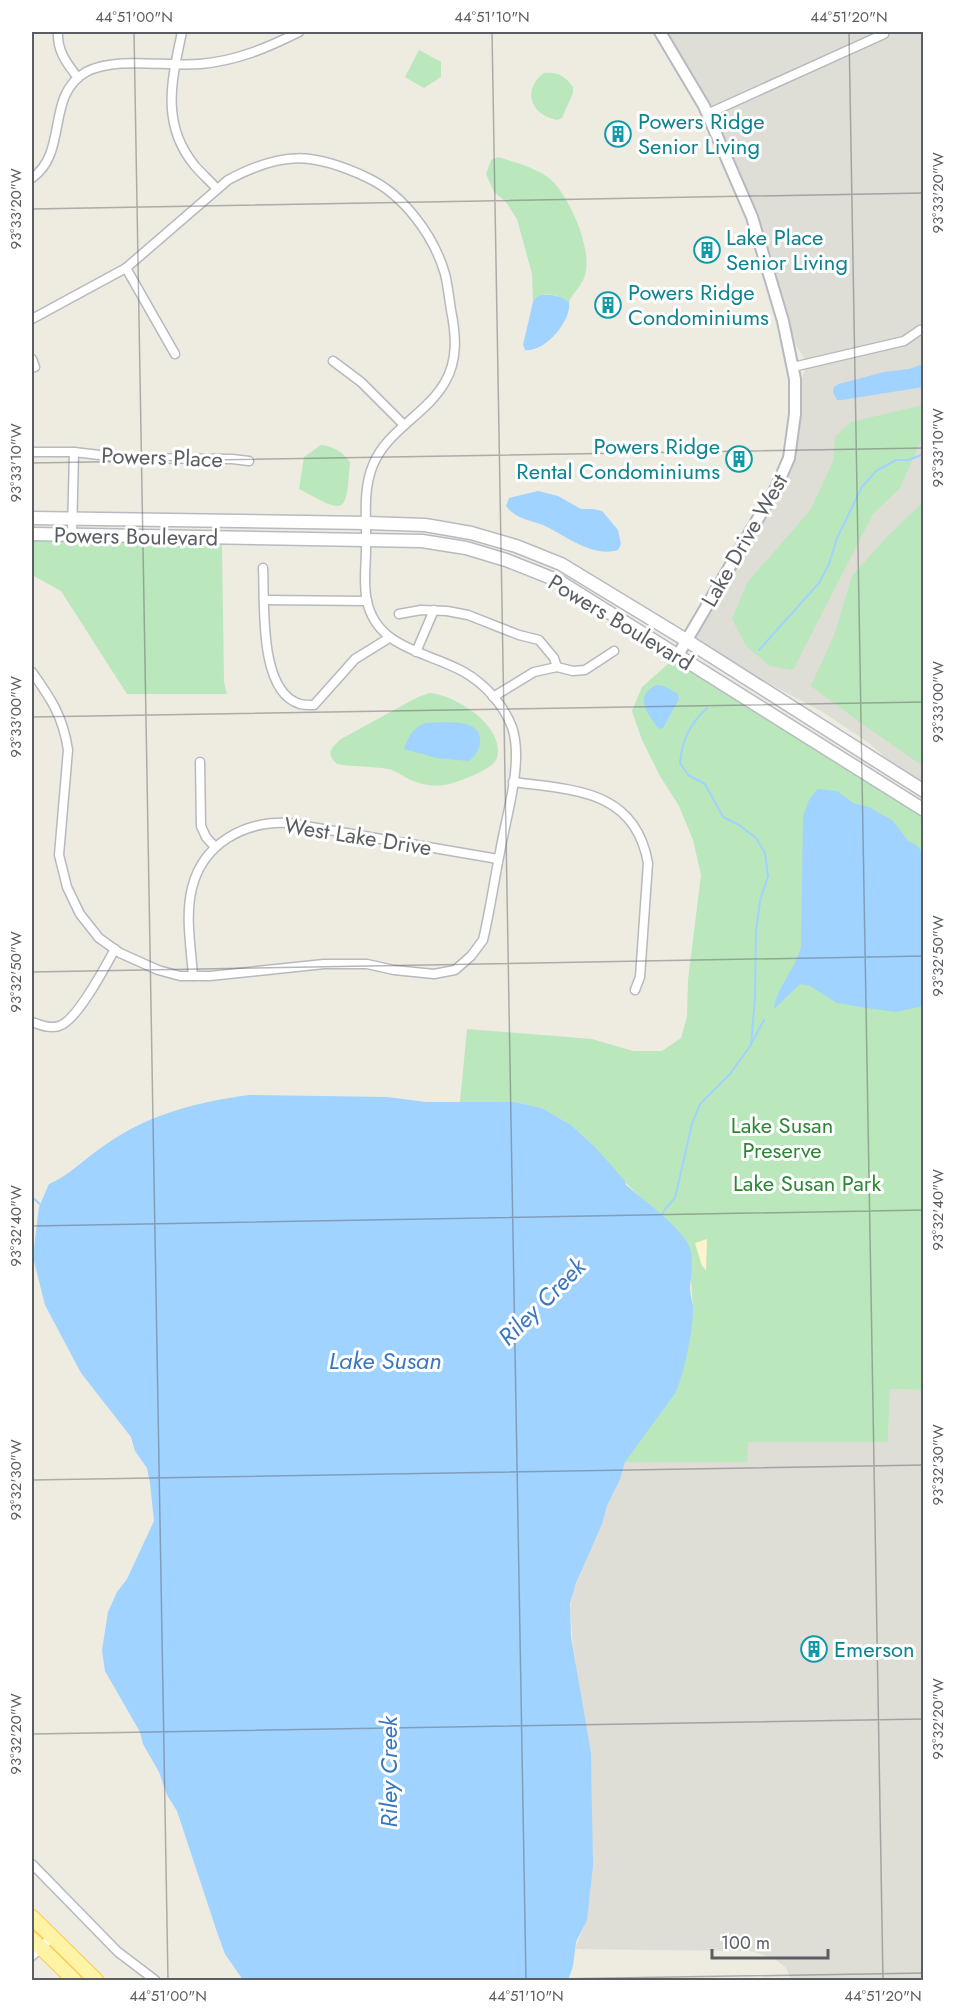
<svg xmlns="http://www.w3.org/2000/svg" width="955" height="2012" viewBox="0 0 955 2012" font-family="Jost,sans-serif">
	<style>
		.industrial { fill: #deddd6 }
		.green { fill: #bbe7bc }
		.sand { fill: #fdf3cd }
		.water { fill: #a0d3ff }
		.lines { fill: none; stroke-linecap: round; stroke-linejoin: round }
		.stream { stroke: #a0d3ff; stroke-width: 2 }
		.minor-casing { stroke: #b7b9bf; stroke-width: 11 }
		.tertiary-casing { stroke: #b7b9bf; stroke-width: 14 }
		.secondary-casing { stroke: #b7bbc1; stroke-width: 15 }
		.primary-casing { stroke: #face4d; stroke-width: 16 }
		.minor { stroke: #fff; stroke-width: 8 }
		.tertiary { stroke: #fff; stroke-width: 10 }
		.secondary { stroke: #fff; stroke-width: 12 }
		.primary { stroke: #fff3a5; stroke-width: 14 }
		.ticks { fill: none; stroke: #5a5e63; stroke-width: 1.5; stroke-opacity: 0.45 }
		.labels { text-anchor: middle; stroke-width: 6; stroke-linejoin: round; paint-order: stroke }
		.culture-label { font-size: 22px; fill: #0d838f; stroke: #fff; text-anchor: start }
		.street-label { font-size: 22px; fill: #5a5e63; stroke: #fff }
		.park-label { font-size: 22px; fill: #2e8635; stroke: #fff }
		.water-label { font-size: 24px; font-style: italic; fill: #3978c1; stroke: #fff }
		.neatline { fill: none; stroke: #5a5e63; stroke-width: 2 }
		.ticks-label { font-size: 15px; text-anchor: middle; fill: #5a5e63 }
	</style>
	<rect width="100%" height="100%" fill="#eeebe1"/>
	<!-- industrial -->
	<g class="industrial">
		<polygon points="660,32 923,32 923,790 869,743 821,711 686,640 765,508 791,443 795,401 807,363 785,327 735,178"/>
		<polygon points="890,1389 923,1390 923,1980 791,1980 786,1968 775,1959 751,1951 575,1949 585,1923 590,1895 592,1794 591,1768 573,1645 570,1608 574,1589 625,1462 747,1462 747,1442 888,1442"/>
	</g>
	<!-- green -->
	<g class="green">
		<polygon points="419,50 441,62 441,77 424,88 405,77"/>
		<path d="M544 73C557 72 565 76 573 87V93L562 118 557 120C531 115 521 90 544 73Z"/>
		<path d="M498 157C514 162 536 168 549 178 569 194 593 250 585 275 582 286 573 292 569 302 559 294 541 290 533 302L532 274 517 219 506 202 494 192 486 174 491 160Z"/>
		<polygon points="923,405 923,436 900,488 873,514 793,670 770,666 746,646 732,619 747,583 811,509 833,461 835,437 851,422"/>
		<path d="M321 445C333 446 343 452 350 462 346 518 345 513 299 489L304 457Z"/>
		<polygon points="923,502 923,766 865,726 811,686 835,633 852,576 884,540"/>
		<polygon points="32,540 222,545 224,682 227,694 127,694 61,591 32,575"/>
		<polygon points="678,655 923,810 923,1390 890,1389 888,1442 748,1442 747,1462 625,1462 688,1346 693,1305 691,1282 642,1199 617,1174 594,1146 571,1125 542,1108 515,1102 460,1102 467,1029 592,1039 633,1051 662,1051 681,1038 687,1016 688,980 701,875 693,840 679,806 660,776 642,740 632,711 642,687"/>
		<path d="M430 693C456 695 506 727 497 758 493 770 456 783 445 785 430 787 418 784 405 777 400 774 394 770 388 769 372 766 354 767 337 764 325 754 331 748 341 739L418 697Z"/>
	</g>
	<!-- sand -->
	<polygon class="sand" points="707,1239 706,1270 702,1266 695,1243"/>
	<!-- water -->
	<g class="water">
		<path d="M541 295C553 295 560 295 569 302 572 321 544 353 525 350L523 345 533 302 536 298Z"/>
		<polygon points="923,364 923,387 842,400 837,400 833,392 834,387 839,384 884,372 909,369"/>
		<path d="M538 491 558 496 581 509H593L602 511 618 530 621 544 618 550C592 558 565 535 543 525 528 519 516 519 506 506L509 498Z"/>
		<path d="M656 685 664 686 678 694 679 699 663 728 659 729C648 714 633 697 656 685Z"/>
		<path d="M426 723C442 723 480 717 480 740 480 749 476 755 469 761L437 758 404 749C409 736 412 728 426 723Z"/>
		<path d="M818 789 837 791 853 803 869 807 893 821 908 841 916 845 923 853V1006L896 1012 867 1008 837 1003 810 986 800 984 774 1009C775 990 796 969 801 946L803 816 810 798Z"/>
		<path d="M249 1095 387 1097 426 1102H515L542 1108 571 1125 594 1146 625 1181 626 1185C646 1202 672 1220 687 1242 695 1255 691 1274 690 1288 690 1294 692 1300 693 1306 694 1326 684 1374 676 1392L625 1462 620 1479 607 1506 602 1524 576 1583 570 1604 571 1637 591 1753 593 1866 587 1920 576 1942 573 1966 568 1980H243L225 1954 217 1932 177 1811 167 1795 159 1772 143 1744 140 1732 105 1671 102 1650 108 1612 117 1592 127 1579 154 1521 150 1483 147 1468 135 1451 131 1437 81 1373 45 1305 33 1257 39 1207 49 1184C68 1176 81 1162 98 1150 145 1115 192 1103 249 1095Z"/>
	</g>
	<g class="lines">
		<!-- stream -->
		<g class="stream">
			<polyline points="759,650 819,583 829,564 837,538 862,487 876,471 896,460 908,460 924,454"/>
			<polyline points="751,1044 764,1020"/>
			<polyline points="32,1197 41,1205"/>
			<path d="M660 1217 666 1208 675 1198 692 1124 700 1104 730 1074 751 1045 755 998 756 931 760 901 768 876 765 853 756 838 739 825 723 817 705 784 688 775 680 763C682 740 690 724 707 708"/>
		</g>
		<!-- minor casing -->
		<g class="minor-casing">
			<g id="minor">
				<path d="M58 32C57 51 66 62 78 78"/>
				<path d="M182 32C172 79 160 124 195 166 202 174 210 181 217 189"/>
				<polyline points="707,114 884,34"/>
				<path d="M32 178C69 152 45 95 86 72 116 56 166 67 200 64 236 61 267 48 299 32"/>
				<polyline points="126,268 175,354"/>
				<path d="M32 319 126 268 228 180C282 151 313 152 368 178 404 195 434 236 445 274 448 286 449 298 451 310 456 335 458 360 445 382 427 414 387 430 373 465 362 491 367 522 366 549 366 566 363 585 367 601 377 649 429 652 464 672 485 684 503 704 512 727 524 762 506 816 500 852 494 881 490 911 483 940L471 956 455 970 434 974 394 970 367 964H324L210 976H180L158 970 120 953 99 938 80 914 67 887 59 855 68 750C63 716 51 699 32 672"/>
				<polyline points="32,359 35,367"/>
				<polyline points="333,361 361,382 404,425"/>
				<polyline points="793,367 904,341 920,330"/>
				<polyline points="32,452 74,452 125,458 232,459 249,461"/>
				<polyline points="72,535 74,452"/>
				<path d="M263 568C265 602 258 692 300 704 304 705 310 705 314 705L355 659 389 638"/>
				<polyline points="265,600 367,601"/>
				<polyline points="399,614 421,610 447,611 468,615 519,635 539,640 554,658 557,667"/>
				<polyline points="416,652 434,610"/>
				<polyline points="493,697 534,672 557,667 573,671 585,670 614,651"/>
				<polyline points="200,762 201,826 206,837 215,847"/>
				<path d="M513 782C575 790 635 790 648 863L640 977 635 990"/>
				<path d="M193 976C191 947 185 916 192 888 203 843 245 821 288 823L498 859"/>
				<path d="M32 1022C40 1025 50 1029 59 1026 77 1021 105 967 115 949"/>
				<polyline points="32,1864 118,1952 155,1980"/>
				<polyline points="32,1956 52,1937"/>
			</g>
		</g>
		<!-- tertiary casing -->
		<g class="tertiary-casing">
			<polyline id="tertiary" points="660,32 704,106 752,217 783,321 795,379 795,414 789,458 776,488 678,655"/>
		</g>
		<!-- secondary casing -->
		<g class="secondary-casing">
			<g id="secondary">
				<polyline points="32,518 367,523 425,525 471,533 516,546 561,564 686,640 924,791"/>
				<polyline points="32,534 422,541 466,548 506,560 559,581 924,810"/>
			</g>
		</g>
		<!-- primary casing -->
		<g class="primary-casing">
			<g id="primary">
				<polyline points="32,1917 96,1980"/>
				<polyline points="32,1939 74,1980"/>
			</g>
		</g>
		<!-- minor -->
		<use href="#minor" class="minor"/>
		<!-- tertiary -->
		<use href="#tertiary" class="tertiary"/>
		<!-- secondary -->
		<use href="#secondary" class="secondary"/>
		<!-- primary -->
		<use href="#primary" class="primary"/>
	</g>
	<!-- ticks -->
	<path class="ticks" d="M134 32 168 1980M492 32 526 1980M849 32 883 1980M32 209 924 193M32 463 924 448M32 717 924 702M32 972 924 956M32 1226 924 1210M32 1480 924 1465M32 1734 924 1719M493 1980 924 1973"/>
	<!-- icons -->
	<defs>
		<g id="building-ring" transform="scale(1.35)"><circle r="9.5" fill="#fff" stroke="#0f9aa8" stroke-width="1.5"/><path d="M-4-6H4V6H1V3H-1V6H-4ZM-2.5-4.3h1.7v1.8h-1.7ZM.8-4.3h1.7v1.8H.8ZM-2.5-1h1.7V.8h-1.7ZM.8-1h1.7V.8H.8Z" fill="#0f9aa8"/></g>
	</defs>
	<g fill-rule="evenodd">
		<use href="#building-ring" x="618" y="134"/>
		<use href="#building-ring" x="707" y="250"/>
		<use href="#building-ring" x="608" y="305"/>
		<use href="#building-ring" x="739" y="459"/>
		<use href="#building-ring" x="814" y="1649"/>
	</g>
	<g class="labels">
		<!-- culture labels -->
		<g class="culture-label">
			<text x="638" y="129">Powers Ridge<tspan x="638" dy="25">Senior Living</tspan></text>
			<text x="726" y="245">Lake Place<tspan x="726" dy="25">Senior Living</tspan></text>
			<text x="628" y="300">Powers Ridge<tspan x="628" dy="25">Condominiums</tspan></text>
			<text x="720" y="454" text-anchor="end">Powers Ridge<tspan x="720" dy="25">Rental Condominiums</tspan></text>
			<text x="834" y="1657">Emerson</text>
		</g>
		<!-- street labels -->
		<g class="street-label">
			<text transform="translate(162 457) rotate(2)" y="8">Powers Place</text>
			<text transform="translate(136 536) rotate(1)" y="8">Powers Boulevard</text>
			<text transform="translate(744 540) rotate(-60)" y="8">Lake Drive West</text>
			<text transform="translate(621 622) rotate(31)" y="8">Powers Boulevard</text>
			<text transform="translate(358 836) rotate(9)" y="8">West Lake Drive</text>
		</g>
		<!-- park labels -->
		<g class="park-label">
			<text x="782" y="1133">Lake Susan<tspan x="782" dy="25">Preserve</tspan></text>
			<text x="807" y="1191">Lake Susan Park</text>
		</g>
		<!-- water labels -->
		<g class="water-label">
			<text transform="translate(542 1302) rotate(-45)" y="8">Riley Creek</text>
			<text x="385" y="1369">Lake Susan</text>
			<text transform="translate(389 1772) rotate(-90)" y="8">Riley Creek</text>
		</g>
	</g>
	<!-- border -->
	<rect width="955" height="2012" fill="none" stroke="#ffffff" stroke-width="66"/>
	<!-- scale -->
	<path d="M712 1949v9h116v-9" fill="none" stroke="#5a5e63" stroke-width="3"/>
	<text x="721" y="1949" font-size="18" fill="#5a5e63" stroke="#ffffff" stroke-width="4.5" paint-order="stroke">100 m</text>
	<rect x="33" y="33" width="889" height="1946" class="neatline"/>
	<g class="ticks-label">
		<text x="134" y="22">44°51'00"N</text>
		<text x="492" y="22">44°51'10"N</text>
		<text x="849" y="22">44°51'20"N</text>
		<text transform="translate(938 193) rotate(-90)" y="5">93°33'20"W</text>
		<text transform="translate(16 209) rotate(-90)" y="5">93°33'20"W</text>
		<text transform="translate(938 448) rotate(-90)" y="5">93°33'10"W</text>
		<text transform="translate(16 463) rotate(-90)" y="5">93°33'10"W</text>
		<text transform="translate(938 702) rotate(-90)" y="5">93°33'00"W</text>
		<text transform="translate(16 717) rotate(-90)" y="5">93°33'00"W</text>
		<text transform="translate(938 956) rotate(-90)" y="5">93°32'50"W</text>
		<text transform="translate(16 972) rotate(-90)" y="5">93°32'50"W</text>
		<text transform="translate(938 1210) rotate(-90)" y="5">93°32'40"W</text>
		<text transform="translate(16 1226) rotate(-90)" y="5">93°32'40"W</text>
		<text transform="translate(938 1465) rotate(-90)" y="5">93°32'30"W</text>
		<text transform="translate(16 1480) rotate(-90)" y="5">93°32'30"W</text>
		<text transform="translate(938 1719) rotate(-90)" y="5">93°32'20"W</text>
		<text transform="translate(16 1734) rotate(-90)" y="5">93°32'20"W</text>
		<text x="168" y="2001">44°51'00"N</text>
		<text x="526" y="2001">44°51'10"N</text>
		<text x="883" y="2001">44°51'20"N</text>
	</g>
</svg>
